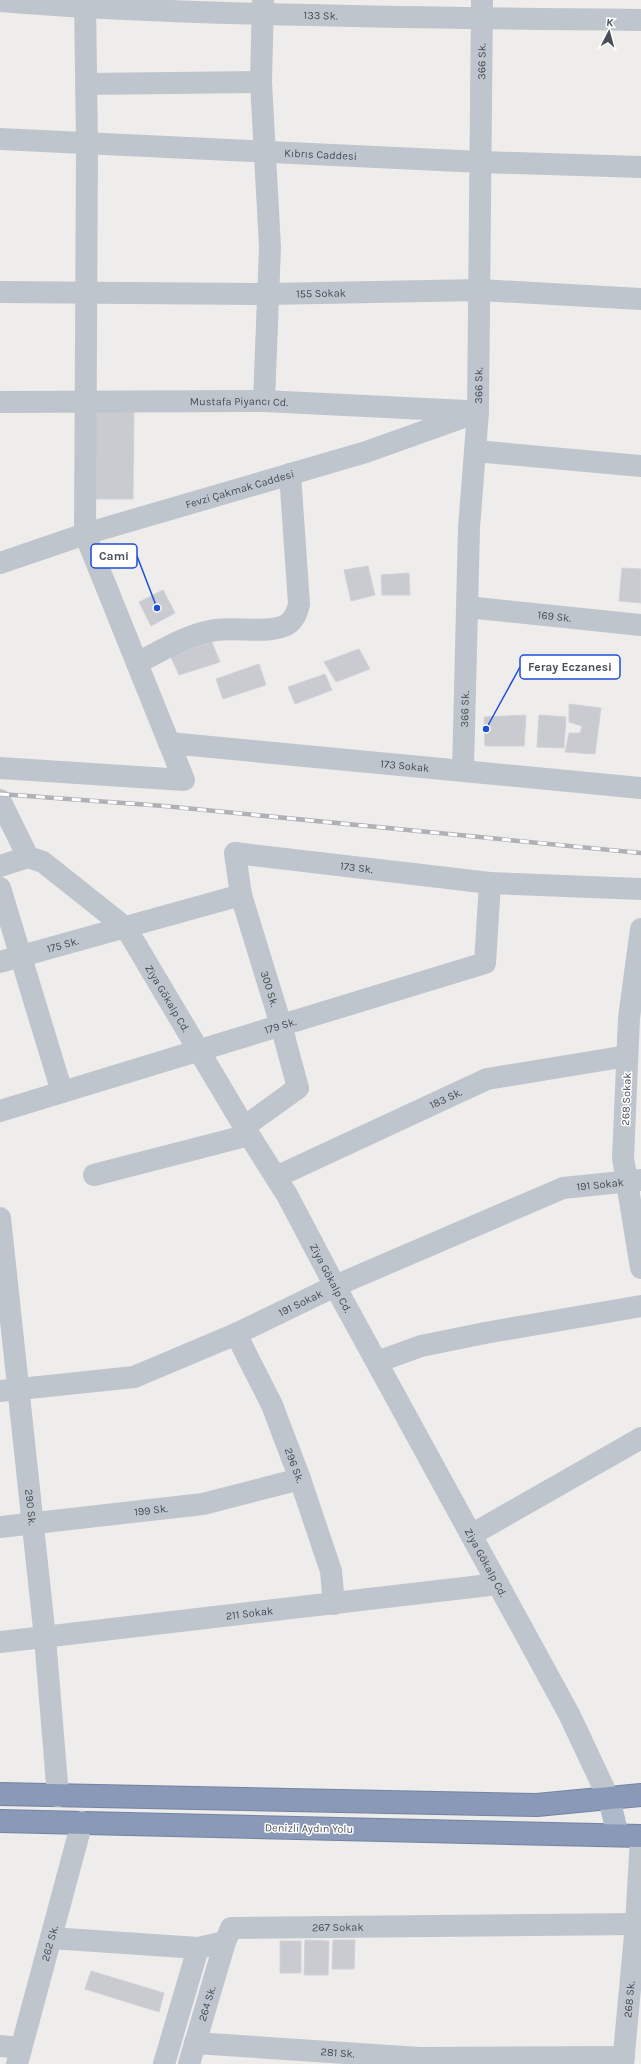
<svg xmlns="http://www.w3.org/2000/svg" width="641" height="2064" font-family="Karla,sans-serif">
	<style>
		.building { fill: #cacbd1; stroke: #d1d2d7 }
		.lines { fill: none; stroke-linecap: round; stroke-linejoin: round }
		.highway-casing { stroke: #7484a2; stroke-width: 24 }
		.minor { stroke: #bfc5cd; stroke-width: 22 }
		.major { stroke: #aeb9c9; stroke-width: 22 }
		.highway { stroke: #8999b7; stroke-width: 22 }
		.rail-casing { stroke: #afb1b6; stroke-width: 4.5 }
		.rail { stroke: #fff; stroke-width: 3; stroke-dasharray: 9; stroke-linecap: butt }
		.labels { text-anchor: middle; stroke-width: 3; stroke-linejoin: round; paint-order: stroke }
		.street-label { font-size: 11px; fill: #474e58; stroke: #fff }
		.leader { fill: none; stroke: #1d4ed8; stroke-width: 1.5 }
		.callout-dot { fill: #1d4ed8; stroke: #fff; stroke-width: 1.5 }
		.callout { fill: #fff; stroke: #1d4ed8; stroke-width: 1.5 }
		.callout-label { font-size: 12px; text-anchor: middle; font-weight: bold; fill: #474e58 }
	</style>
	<rect width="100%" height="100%" fill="#efedec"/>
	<path class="building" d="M 91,407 L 134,408 L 133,499 L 89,499 Z
		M 368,566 L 375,595 L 351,601 L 344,570 Z
		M 622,568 L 641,569 L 641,603 L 619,601 Z
		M 409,573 L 410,595 L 382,595 L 381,575 Z
		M 163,590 L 175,613 L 151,626 L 139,602 Z
		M 212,642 L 220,662 L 179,675 L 170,655 Z
		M 359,649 L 370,669 L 336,682 L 324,662 Z
		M 259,664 L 266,685 L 223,699 L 216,679 Z
		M 325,674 L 332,690 L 295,704 L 288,687 Z
		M 569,704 L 601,708 L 595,754 L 565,752 L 569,733 L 580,733 L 582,726 L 569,722 Z
		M 526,715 L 524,746 L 485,746 L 484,717 Z
		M 539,715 L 566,717 L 564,748 L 537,747 Z
		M 305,1940 L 329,1941 L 328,1975 L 304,1975 Z
		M 333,1940 L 355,1940 L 354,1969 L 332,1969 Z
		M 280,1941 L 301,1941 L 301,1973 L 280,1973 Z
		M 91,1971 L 164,1993 L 159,2012 L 85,1989 Z"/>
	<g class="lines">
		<defs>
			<path id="highway" d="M 0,1794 L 537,1805 L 641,1795
				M 0,1821 L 641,1836"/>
		</defs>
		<use href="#highway" class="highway-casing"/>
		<g class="minor">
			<path d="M 263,0 L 261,82 L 270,247 L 264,401"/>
			<path id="s1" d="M 0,1 C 104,10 208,13 312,15 C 422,18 531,19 641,20"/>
			<path d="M 86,84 L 261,82"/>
			<path id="s2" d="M 0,139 L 481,162 L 641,167"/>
			<path id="s3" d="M 0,292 L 268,294 L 480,290 L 641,299"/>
			<path id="s4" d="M 0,402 L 264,401 L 467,411"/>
			<path d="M 475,451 L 641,466"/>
			<path id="s5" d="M 0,563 L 85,534 L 366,452 L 478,412"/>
			<path id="s6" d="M 467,607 L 641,625"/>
			<path d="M 137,663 C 163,650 188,634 216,630 C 235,627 265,633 281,627 C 292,624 297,614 299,604 L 290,474"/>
			<path id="s7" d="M 169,743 L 641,788"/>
			<path d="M 0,768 L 184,780 L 85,534 L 87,144 L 85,0"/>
			<path id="s8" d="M 463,770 L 469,528 L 478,412 L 482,0"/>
			<path id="s9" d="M 0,800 L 28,857 L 43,862 L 126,928 L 249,1135 L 287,1195 L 335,1286 L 569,1714 L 609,1799"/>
			<path d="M 0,866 L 28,857"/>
			<path d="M 0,888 L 62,1092"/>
			<path id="s10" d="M 241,895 L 281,1025 L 298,1088 L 244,1127"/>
			<path d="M 641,929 L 629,1018 L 623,1158 L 641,1268"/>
			<path id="s11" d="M 0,962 L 241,895 L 235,853 L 490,883 L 641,889"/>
			<path id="s12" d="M 0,1111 L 485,963 L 490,883"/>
			<path d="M 94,1175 L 249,1135"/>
			<path id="s13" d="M 276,1177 L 487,1079 L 627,1056"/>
			<path id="s14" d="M 0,1218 L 45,1638 L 58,1796"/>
			<path id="s15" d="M 236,1334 L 272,1405 L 300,1479 L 331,1571 L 334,1604"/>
			<path d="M 377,1362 L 421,1346 L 485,1333 L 641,1306"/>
			<path id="s16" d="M 0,1391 L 134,1377 L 236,1334 L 335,1286 L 563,1188 L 641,1180"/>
			<path id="s17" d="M 0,1527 L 203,1504 L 300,1479"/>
			<path d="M 471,1535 L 641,1438"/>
			<path id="s18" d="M 0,1642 L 498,1584"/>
			<path id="s19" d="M 51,1938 L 198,1948 L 225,1942 L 231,1928 L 636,1924"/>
			<path id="s20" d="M 195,2043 L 420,2058 L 624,2057"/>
			<path d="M 0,2046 L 21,2048"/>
			<path id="s21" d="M 17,2064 L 82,1822"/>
			<path d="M 164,2064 L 198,1948"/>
			<path id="s22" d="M 189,2064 L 225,1942"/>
			<path id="s23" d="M 623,2064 L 636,1924 L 641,1838"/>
		</g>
		<path class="major" d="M 609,1799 L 618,1835"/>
		<use href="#highway" class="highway"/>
		<defs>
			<path id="rail" d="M 0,794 L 164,806 L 641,853"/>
		</defs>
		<use href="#rail" class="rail-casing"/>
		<use href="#rail" class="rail"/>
	</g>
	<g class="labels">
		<g class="street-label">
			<text dy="4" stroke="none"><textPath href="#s1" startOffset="321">133 Sk.</textPath></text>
			<text dy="4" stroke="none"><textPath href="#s8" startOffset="709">366 Sk.</textPath></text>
			<text dy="4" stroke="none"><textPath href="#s2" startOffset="321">Kıbrıs Caddesi</textPath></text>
			<text dy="4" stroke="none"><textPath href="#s3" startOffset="321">155 Sokak</textPath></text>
			<text dy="4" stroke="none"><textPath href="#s8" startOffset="385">366 Sk.</textPath></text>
			<text dy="4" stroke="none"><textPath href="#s4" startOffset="239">Mustafa Piyancı Cd.</textPath></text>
			<text dy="4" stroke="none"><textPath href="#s5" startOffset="251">Fevzi Çakmak Caddesi</textPath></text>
			<text dy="4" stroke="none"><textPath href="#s6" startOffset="88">169 Sk.</textPath></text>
			<text dy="4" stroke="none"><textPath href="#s8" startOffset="61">366 Sk.</textPath></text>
			<text dy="4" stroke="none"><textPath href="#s7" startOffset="237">173 Sokak</textPath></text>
			<text dy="4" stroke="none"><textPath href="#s11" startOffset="415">173 Sk.</textPath></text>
			<text dy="4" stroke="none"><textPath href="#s11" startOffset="65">175 Sk.</textPath></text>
			<text dy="4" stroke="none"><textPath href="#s10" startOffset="98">300 Sk.</textPath></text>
			<text dy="4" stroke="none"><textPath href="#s9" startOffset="267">Ziya Gökalp Cd.</textPath></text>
			<text dy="4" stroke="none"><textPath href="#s12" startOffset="293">179 Sk.</textPath></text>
			<text dy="4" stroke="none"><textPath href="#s13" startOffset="187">183 Sk.</textPath></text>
			<text transform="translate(626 1099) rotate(-88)" y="4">268 Sokak</text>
			<text dy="4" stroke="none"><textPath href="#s16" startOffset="641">191 Sokak</textPath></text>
			<text dy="4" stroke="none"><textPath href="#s9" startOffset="591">Ziya Gökalp Cd.</textPath></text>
			<text dy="4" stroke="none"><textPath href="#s16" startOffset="317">191 Sokak</textPath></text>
			<text dy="4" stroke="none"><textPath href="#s15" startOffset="144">296 Sk.</textPath></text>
			<text dy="4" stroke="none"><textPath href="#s14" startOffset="291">290 Sk.</textPath></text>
			<text dy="4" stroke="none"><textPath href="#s17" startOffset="152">199 Sk.</textPath></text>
			<text dy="4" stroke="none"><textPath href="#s9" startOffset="915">Ziya Gökalp Cd.</textPath></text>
			<text dy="4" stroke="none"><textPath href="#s18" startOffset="251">211 Sokak</textPath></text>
			<text transform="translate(309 1828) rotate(1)" y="4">Denizli Aydın Yolu</text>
			<text dy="4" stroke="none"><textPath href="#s19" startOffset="297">267 Sokak</textPath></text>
			<text dy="4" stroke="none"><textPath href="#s21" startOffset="125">262 Sk.</textPath></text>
			<text dy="4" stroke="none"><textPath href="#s23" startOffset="65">268 Sk.</textPath></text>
			<text dy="4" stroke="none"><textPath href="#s22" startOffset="63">264 Sk.</textPath></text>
			<text dy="4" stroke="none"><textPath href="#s20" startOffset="143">281 Sk.</textPath></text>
		</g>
	</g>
	<path class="leader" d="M157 608L137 556M486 729L520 667"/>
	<g class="callout-dot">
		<circle cx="157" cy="608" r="4"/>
		<circle cx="486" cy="729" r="4"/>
	</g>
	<g class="callout">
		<rect x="91" y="544" width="46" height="24" rx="4"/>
		<rect x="520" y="655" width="100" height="24" rx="4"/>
	</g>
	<g class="callout-label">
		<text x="114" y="560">Cami</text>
		<text x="570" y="671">Feray Eczanesi</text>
	</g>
	<g transform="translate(609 32) rotate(6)" stroke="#ffffff" stroke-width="3" paint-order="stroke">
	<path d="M0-3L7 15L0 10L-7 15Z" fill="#474e58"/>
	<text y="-6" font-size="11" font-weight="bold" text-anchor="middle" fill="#474e58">K</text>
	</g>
</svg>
